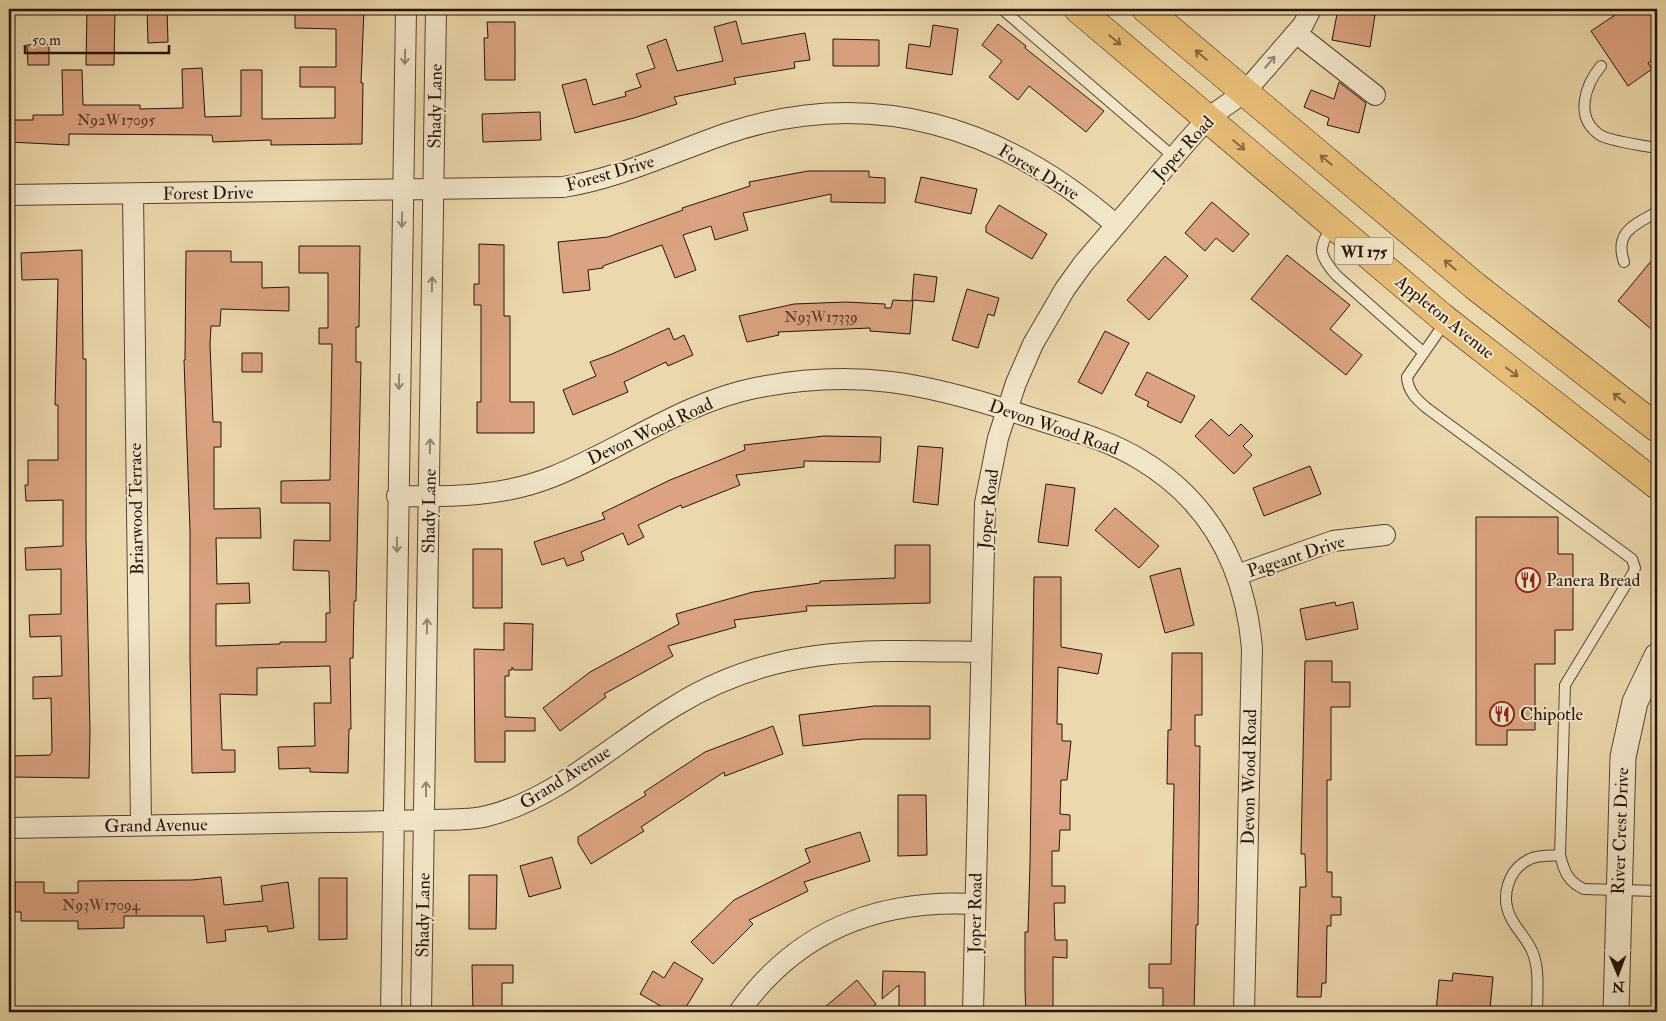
<svg xmlns="http://www.w3.org/2000/svg" width="1666" height="1021" font-family="'IM FELL Double Pica',serif">
	<style>
		.building { fill: #dba381; stroke: #27130a }
		.lines { fill: none; stroke-linecap: round; stroke-linejoin: round }
		.service-casing { stroke: #584432; stroke-width: 12 }
		.minor-casing { stroke: #584432; stroke-width: 22 }
		.tertiary-casing { stroke: #584432; stroke-width: 27 }
		.primary-casing { stroke: #27130a; stroke-width: 29 }
		.service { stroke: #f2e6c9; stroke-width: 10 }
		.minor { stroke: #f2e6c9; stroke-width: 20 }
		.tertiary { stroke: #f2e6c9; stroke-width: 25 }
		.primary { stroke: #e6bc76; stroke-width: 28 }
		.oneway { stroke: #866840 }
		.oneway2 { stroke: #978773 }
		.labels { text-anchor: middle; stroke-width: 4; stroke-linejoin: round; paint-order: stroke }
		.number-label { font-size: 15px; fill: #543728 }
		.shield { fill: #f2e6c9; stroke: #645243; stroke-width: 1 }
		.shield-label { font-size: 16px; font-weight: bold; fill: #27130a }
		.street-label { font-size: 18px; fill: #27130a; stroke: #f2e6c9 }
		.poi-label { font-size: 18px; fill: #27130a; stroke: #f2e6c9; text-anchor: start }
	</style>
	<rect width="100%" height="100%" fill="#ebd8ac"/>
	<filter id="stains"><feTurbulence type="fractalNoise" baseFrequency=".004" numOctaves="4"/><feColorMatrix values="0 0 0 0 .2 0 0 0 0 .09 0 0 0 0 .02 0 0 0 .5 -.17"/></filter>
	<radialGradient id="worn" r=".72"><stop offset=".6" stop-color="#630" stop-opacity="0"/><stop offset="1" stop-color="#630" stop-opacity=".3"/></radialGradient>
	<path class="building" d="M 87,9 L 115,9 L 114,65 L 86,65 Z
		M 147,9 L 167,9 L 168,42 L 148,43 Z
		M 295,9 L 364,9 L 361,83 L 363,83 L 362,144 L 271,145 L 271,140 L 213,142 L 212,135 L 69,134 L 69,145 L 9,142 L 9,120 L 33,120 L 33,115 L 63,115 L 62,70 L 82,70 L 83,105 L 140,105 L 140,109 L 183,108 L 182,69 L 202,68 L 205,117 L 241,116 L 241,70 L 262,70 L 262,119 L 335,118 L 335,87 L 300,87 L 300,67 L 336,67 L 336,29 L 295,28 Z
		M 1338,9 L 1375,15 L 1370,47 L 1332,40 Z
		M 1624,9 L 1657,9 L 1657,57 L 1648,63 L 1652,69 L 1628,86 L 1591,31 Z
		M 736,21 L 742,44 L 805,33 L 810,60 L 794,62 L 795,68 L 734,78 L 736,84 L 674,97 L 677,104 L 634,118 L 575,133 L 562,85 L 586,79 L 593,105 L 626,96 L 625,92 L 641,87 L 636,74 L 655,68 L 647,46 L 666,39 L 677,71 L 723,61 L 714,27 Z
		M 487,22 L 515,22 L 515,80 L 485,80 L 484,38 L 488,38 Z
		M 998,24 L 1026,46 L 1025,48 L 1104,111 L 1086,132 L 1029,86 L 1018,100 L 989,77 L 1002,61 L 982,45 Z
		M 933,25 L 958,29 L 952,75 L 906,68 L 909,44 L 930,47 Z
		M 833,39 L 879,40 L 879,66 L 833,66 Z
		M 49,44 L 49,65 L 28,65 L 27,45 Z
		M 1339,82 L 1366,103 L 1359,133 L 1327,125 L 1329,118 L 1304,107 L 1311,90 L 1334,99 Z
		M 540,112 L 541,140 L 483,142 L 482,114 Z
		M 808,171 L 869,171 L 869,177 L 885,178 L 885,203 L 831,202 L 831,194 L 743,213 L 748,230 L 715,240 L 711,226 L 683,235 L 696,270 L 675,278 L 662,245 L 603,266 L 603,268 L 588,270 L 590,290 L 563,293 L 558,242 L 608,237 L 683,210 L 682,208 L 750,186 L 749,182 Z
		M 921,177 L 977,189 L 971,214 L 915,202 Z
		M 1212,202 L 1249,234 L 1233,252 L 1216,238 L 1205,251 L 1185,233 Z
		M 999,205 L 1047,234 L 1032,259 L 986,232 L 986,226 Z
		M 479,244 L 504,245 L 504,316 L 510,316 L 510,402 L 534,402 L 534,433 L 477,433 L 477,402 L 481,402 L 481,305 L 474,305 L 474,284 L 479,284 Z
		M 299,246 L 360,246 L 359,327 L 356,327 L 356,362 L 361,362 L 356,601 L 354,601 L 353,658 L 350,658 L 351,729 L 349,729 L 348,773 L 310,772 L 310,768 L 279,769 L 278,747 L 315,746 L 314,703 L 331,703 L 330,666 L 257,668 L 257,695 L 220,694 L 222,750 L 235,750 L 235,772 L 192,773 L 190,656 L 190,530 L 184,360 L 185,360 L 186,251 L 231,251 L 231,262 L 262,262 L 262,288 L 289,287 L 289,311 L 221,309 L 220,326 L 211,326 L 210,344 L 213,422 L 221,422 L 221,447 L 214,447 L 214,509 L 260,508 L 261,538 L 216,538 L 217,584 L 249,583 L 250,603 L 216,604 L 216,646 L 280,644 L 280,642 L 326,642 L 326,613 L 330,613 L 329,571 L 293,570 L 294,540 L 330,541 L 330,503 L 281,503 L 281,481 L 330,480 L 332,344 L 319,344 L 319,328 L 328,328 L 328,273 L 299,273 Z
		M 82,250 L 83,359 L 86,359 L 86,538 L 90,731 L 89,778 L 11,777 L 11,756 L 50,755 L 52,752 L 51,698 L 33,699 L 33,677 L 62,676 L 61,636 L 30,637 L 29,615 L 61,614 L 61,569 L 26,570 L 25,548 L 63,546 L 63,500 L 26,501 L 25,485 L 28,485 L 28,460 L 58,460 L 58,405 L 55,405 L 58,279 L 22,280 L 21,253 Z
		M 1657,254 L 1657,334 L 1618,301 Z
		M 1287,255 L 1350,305 L 1330,329 L 1362,355 L 1346,375 L 1251,299 Z
		M 1165,256 L 1188,276 L 1149,320 L 1127,300 Z
		M 914,274 L 937,277 L 934,302 L 912,300 Z
		M 967,289 L 999,298 L 994,316 L 988,314 L 978,348 L 952,340 Z
		M 893,300 L 913,301 L 910,334 L 870,331 L 870,328 L 778,332 L 779,335 L 747,342 L 739,316 L 794,304 L 846,302 L 885,304 L 885,308 L 891,308 Z
		M 669,328 L 674,340 L 684,335 L 693,355 L 668,366 L 666,362 L 624,382 L 628,392 L 573,415 L 563,390 L 596,376 L 590,362 L 612,354 Z
		M 1105,331 L 1129,343 L 1102,394 L 1078,382 Z
		M 242,353 L 262,353 L 262,372 L 242,372 Z
		M 1147,372 L 1195,396 L 1181,423 L 1147,406 L 1149,402 L 1135,395 Z
		M 1211,419 L 1229,436 L 1241,424 L 1253,436 L 1243,446 L 1252,455 L 1234,474 L 1195,436 Z
		M 824,436 L 881,437 L 880,462 L 804,461 L 804,467 L 736,475 L 740,485 L 682,508 L 681,505 L 638,525 L 644,537 L 628,545 L 623,533 L 581,552 L 584,560 L 567,566 L 564,558 L 542,565 L 534,542 L 605,519 L 602,513 L 670,480 L 745,450 L 744,445 Z
		M 918,446 L 943,448 L 938,505 L 913,502 Z
		M 1310,466 L 1321,494 L 1264,516 L 1253,488 Z
		M 1046,484 L 1075,488 L 1068,546 L 1038,542 Z
		M 1115,508 L 1159,546 L 1139,568 L 1095,530 Z
		M 1476,517 L 1558,517 L 1558,554 L 1573,554 L 1573,630 L 1555,630 L 1555,664 L 1535,664 L 1535,730 L 1507,730 L 1507,745 L 1476,745 Z
		M 895,545 L 930,545 L 930,603 L 806,606 L 807,611 L 734,620 L 736,627 L 668,646 L 673,656 L 604,694 L 606,697 L 560,731 L 543,708 L 590,672 L 679,624 L 676,614 L 753,592 L 820,583 L 820,581 L 895,578 Z
		M 473,549 L 502,549 L 502,608 L 473,608 Z
		M 1180,568 L 1194,625 L 1165,633 L 1150,576 Z
		M 1034,577 L 1061,577 L 1061,647 L 1102,654 L 1098,674 L 1058,667 L 1057,724 L 1062,724 L 1062,741 L 1071,741 L 1067,780 L 1061,780 L 1060,814 L 1070,815 L 1070,830 L 1060,830 L 1059,851 L 1052,851 L 1052,886 L 1065,886 L 1065,903 L 1054,903 L 1055,940 L 1067,940 L 1067,958 L 1053,957 L 1053,1012 L 1026,1012 L 1025,990 L 1025,932 L 1028,932 L 1030,864 Z
		M 1335,602 L 1336,606 L 1353,602 L 1358,629 L 1306,640 L 1300,609 Z
		M 504,623 L 533,624 L 532,670 L 514,670 L 512,667 L 512,670 L 509,670 L 509,676 L 505,676 L 505,717 L 535,718 L 535,731 L 505,731 L 505,762 L 475,762 L 474,649 L 504,650 Z
		M 1172,653 L 1202,653 L 1202,715 L 1195,715 L 1195,746 L 1200,746 L 1198,925 L 1196,925 L 1194,1012 L 1163,1012 L 1163,988 L 1149,988 L 1149,964 L 1171,964 L 1174,784 L 1167,784 L 1168,730 L 1171,730 Z
		M 1305,661 L 1332,661 L 1332,682 L 1350,682 L 1350,707 L 1331,707 L 1331,780 L 1327,780 L 1327,872 L 1332,872 L 1332,897 L 1341,897 L 1341,915 L 1331,915 L 1331,926 L 1327,926 L 1326,983 L 1322,983 L 1321,997 L 1297,997 L 1300,887 L 1306,887 L 1305,854 L 1301,854 Z
		M 875,706 L 930,706 L 930,739 L 863,739 L 803,746 L 799,715 Z
		M 773,726 L 783,754 L 725,776 L 724,772 L 641,827 L 644,831 L 591,864 L 578,843 L 578,837 L 646,795 L 644,792 L 705,752 Z
		M 898,795 L 926,795 L 927,855 L 898,856 Z
		M 860,832 L 870,861 L 804,882 L 808,891 L 749,920 L 753,924 L 713,964 L 691,942 L 734,900 L 810,862 L 805,849 Z
		M 552,857 L 561,888 L 529,897 L 520,866 Z
		M 469,875 L 497,875 L 496,929 L 469,929 Z
		M 221,877 L 224,905 L 263,901 L 261,886 L 288,882 L 294,928 L 268,932 L 267,926 L 225,930 L 226,941 L 207,943 L 204,916 L 124,916 L 124,928 L 78,929 L 78,921 L 21,921 L 21,912 L 15,912 L 15,882 L 44,882 L 44,893 L 78,893 L 78,881 L 192,880 Z
		M 319,878 L 347,878 L 347,939 L 319,940 Z
		M 674,962 L 703,979 L 683,1012 L 671,1012 L 640,994 L 653,971 L 664,978 Z
		M 472,965 L 513,965 L 513,983 L 502,983 L 502,1012 L 473,1012 Z
		M 883,971 L 925,972 L 925,1012 L 899,1012 L 899,985 L 882,999 Z
		M 1453,973 L 1493,977 L 1490,1008 L 1481,1007 L 1481,1012 L 1436,1012 L 1439,980 L 1452,981 Z
		M 857,980 L 876,1004 L 866,1012 L 819,1012 Z"/>
	<g class="lines">
		<defs>
			<path id="service" d="M 1002,9 L 1174,157
				M 1601,66 C 1585,85 1574,118 1600,135 C 1609,141 1645,146 1657,148
				M 1332,226 C 1318,249 1318,253 1336,275 L 1424,353
				M 1624,262 C 1614,232 1634,225 1657,212
				M 1446,321 L 1407,377 C 1408,392 1417,400 1428,409 L 1632,559 L 1635,568 L 1633,573 L 1565,685 L 1560,855 C 1564,871 1568,882 1584,889 L 1657,891
				M 1537,1012 C 1537,994 1540,968 1532,951 C 1527,939 1517,930 1511,918 C 1500,897 1508,869 1530,859 C 1538,855 1551,856 1560,855"/>
			<path id="minor" d="M 1296,33 L 1375,95
				M 133,194 L 141,825
				M 9,195 L 563,187 C 620,178 673,152 728,133 C 873,85 1004,127 1116,225
				M 397,496 C 450,497 502,497 552,477 C 620,450 682,403 755,388 C 856,368 927,383 1023,415 C 1062,428 1106,438 1141,460 C 1211,502 1245,569 1252,648 L 1244,1012
				M 1237,575 L 1333,541 L 1385,535
				M 9,828 C 116,825 223,823 330,822 C 362,822 394,821 427,820 C 447,819 468,821 487,816 C 555,800 616,741 675,706 C 775,644 869,650 981,652
				M 391,1012 L 406,9
				M 421,1012 L 436,9
				M 739,1012 C 796,931 878,899 975,904
				M 973,1012 L 985,503 L 998,438 L 1016,383 L 1033,344 L 1065,289 L 1083,264 L 1185,144 L 1208,118 L 1245,92 L 1303,25 L 1311,9"/>
			<path id="tertiary" d="M 1616,1012 L 1623,757 L 1635,702 L 1657,656"/>
			<path id="primary" d="M 1078,9 L 1442,317 L 1657,485
				M 1146,9 L 1475,286 L 1657,428"/>
		</defs>
		<use href="#service" class="service-casing"/>
		<use href="#minor" class="minor-casing"/>
		<use href="#tertiary" class="tertiary-casing"/>
		<use href="#primary" class="primary-casing"/>
		<use href="#service" class="service"/>
		<use href="#minor" class="minor"/>
		<use href="#tertiary" class="tertiary"/>
		<use href="#primary" class="primary"/>
	</g>
	<defs><path id="oneway-shaft" d="M-6 0H5M1.5-3L5.5 0L1.5 3" fill="none" stroke-width="1.6" stroke-linecap="round" stroke-linejoin="round" transform="scale(1.25)"/></defs>
	<g class="oneway">
		<use href="#oneway-shaft" transform="translate(1115 40) rotate(40)"/>
		<use href="#oneway-shaft" transform="translate(1201 55) rotate(-140)"/>
		<use href="#oneway-shaft" transform="translate(1239 145) rotate(40)"/>
		<use href="#oneway-shaft" transform="translate(1326 160) rotate(-140)"/>
		<use href="#oneway-shaft" transform="translate(1450 265) rotate(-140)"/>
		<use href="#oneway-shaft" transform="translate(1512 372) rotate(37)"/>
		<use href="#oneway-shaft" transform="translate(1619 398) rotate(-142)"/>
	</g>
	<g class="oneway2">
		<use href="#oneway-shaft" transform="translate(405 57) rotate(91)"/>
		<use href="#oneway-shaft" transform="translate(1270 62) rotate(-50)"/>
		<use href="#oneway-shaft" transform="translate(402 220) rotate(91)"/>
		<use href="#oneway-shaft" transform="translate(432 284) rotate(-89)"/>
		<use href="#oneway-shaft" transform="translate(399 382) rotate(91)"/>
		<use href="#oneway-shaft" transform="translate(430 446) rotate(-89)"/>
		<use href="#oneway-shaft" transform="translate(397 545) rotate(90)"/>
		<use href="#oneway-shaft" transform="translate(427 626) rotate(-89)"/>
		<use href="#oneway-shaft" transform="translate(426 789) rotate(-90)"/>
	</g>
	<defs>
		<symbol id="restaurant-ring" viewBox="-11 -11 22 22"><circle r="9.5" fill="#f2e6c9" stroke="#8f2418" stroke-width="1.5"/><path d="M-5-6h1v4h1v-4h1v4h1v-4h1v5L-1.5 .5V6h-2V.5L-5-1ZM5-6V6H3V1.5H1.5Q1.5-4 5-6Z" fill="#8f2418"/></symbol>
	</defs>
	<g fill-rule="evenodd">
		<use href="#restaurant-ring" x="1514" y="566" width="28" height="28"/>
		<use href="#restaurant-ring" x="1488" y="700" width="28" height="28"/>
	</g>
	<g class="labels">
		<g class="number-label">
			<text x="116" y="125">N92W17095</text>
			<text x="821" y="322">N93W17339</text>
			<text x="101" y="910">N93W17094</text>
		</g>
		<rect class="shield" x="1335" y="237.5" width="58" height="27" rx="4"/>
		<g class="shield-label">
			<text x="1364" y="257">WI 175</text>
		</g>
		<g class="street-label">
			<text transform="translate(435 106) rotate(-89)" y="6">Shady Lane</text>
			<text transform="translate(1183 148) rotate(-47)" y="6">Joper Road</text>
			<text transform="translate(1039 172) rotate(31)" y="6">Forest Drive</text>
			<text transform="translate(610 173) rotate(-16)" y="6">Forest Drive</text>
			<text transform="translate(208 193) rotate(-1)" y="6">Forest Drive</text>
			<text transform="translate(1445 317) rotate(39)" y="6">Appleton Avenue</text>
			<text transform="translate(1054 427) rotate(19)" y="6">Devon Wood Road</text>
			<text transform="translate(650 431) rotate(-25)" y="6">Devon Wood Road</text>
			<text transform="translate(136 509) rotate(-91)" y="6">Briarwood Terrace</text>
			<text transform="translate(988 509) rotate(-84)" y="6">Joper Road</text>
			<text transform="translate(429 511) rotate(-89)" y="6">Shady Lane</text>
			<text transform="translate(1296 556) rotate(-18)" y="6">Pageant Drive</text>
			<text transform="translate(565 777) rotate(-32)" y="6">Grand Avenue</text>
			<text transform="translate(1249 777) rotate(-89)" y="6">Devon Wood Road</text>
			<text transform="translate(156 825) rotate(-1)" y="6">Grand Avenue</text>
			<text transform="translate(1620 831) rotate(-88)" y="6">River Crest Drive</text>
			<text transform="translate(975 913) rotate(-89)" y="6">Joper Road</text>
			<text transform="translate(423 915) rotate(-89)" y="6">Shady Lane</text>
		</g>
		<g class="poi-label">
			<text x="1546" y="586">Panera Bread</text>
			<text x="1520" y="720">Chipotle</text>
		</g>
	</g>
	<rect width="1666" height="1021" fill="none" stroke="#ebd8ac" stroke-width="30"/>
	<rect x="10" y="10" width="1646" height="1001" fill="none" stroke="#27130a" stroke-width="2.5"/>
	<rect x="15" y="15" width="1636" height="991" fill="none" stroke="#27130a"/>
	<g transform="translate(1618 974) rotate(179)" stroke="#f2e6c9" stroke-width="4" paint-order="stroke">
	<path d="M0-4L9 19L0 12L-9 19Z" fill="#27130a"/>
	<text y="-8" font-size="14" font-weight="bold" text-anchor="middle" fill="#27130a">N</text>
	</g>
	<path d="M25 45v8h144v-8" fill="none" stroke="#27130a" stroke-width="2.5"/>
	<text x="32" y="45" font-size="15" fill="#27130a" stroke="#f2e6c9" stroke-width="4" paint-order="stroke">50 m</text>
	<rect width="100%" height="100%" filter="url(#stains)"/>
	<rect width="100%" height="100%" fill="url(#worn)"/>
</svg>
